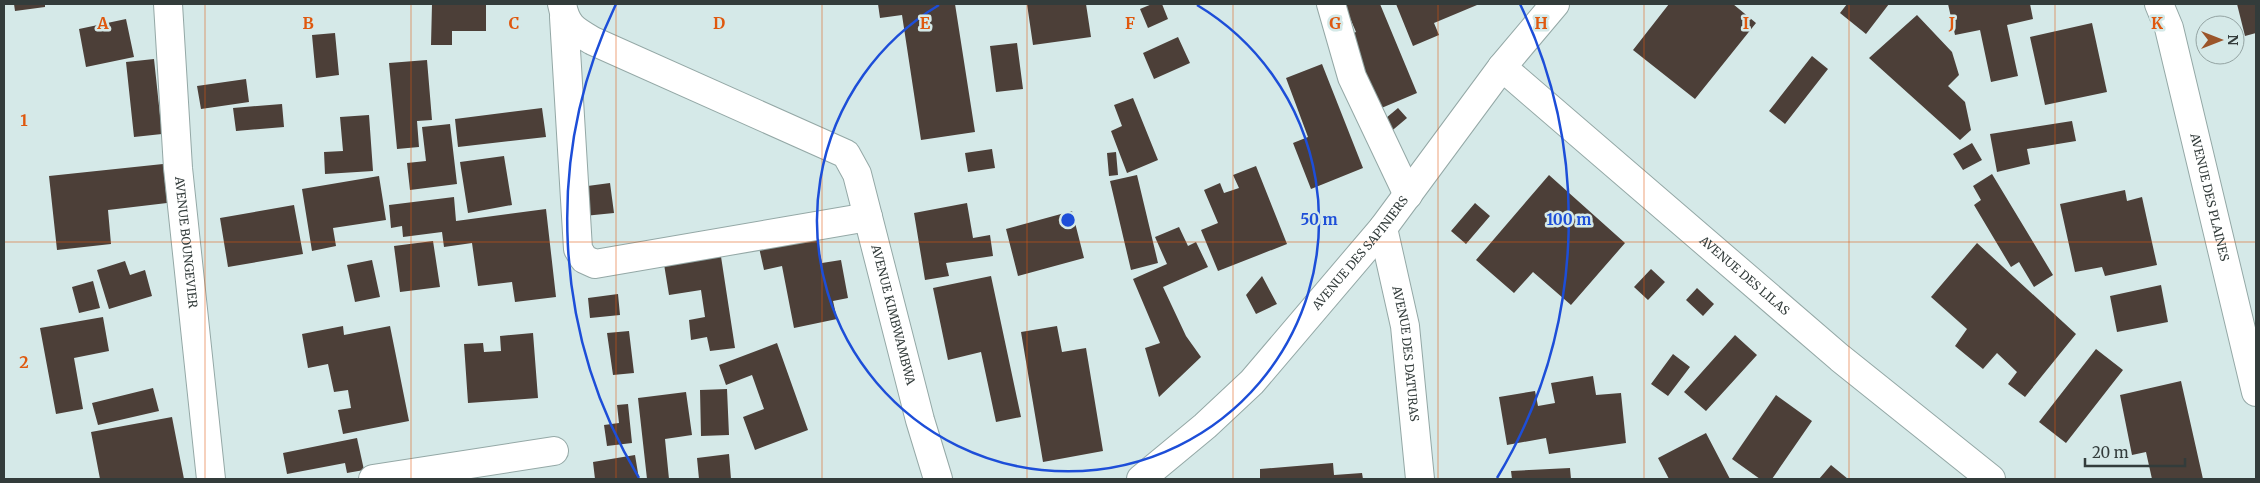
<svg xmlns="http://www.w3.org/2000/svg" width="2260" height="483" font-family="Merriweather,serif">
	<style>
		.building { fill: #4c3f38 }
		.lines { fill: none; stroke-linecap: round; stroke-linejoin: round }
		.minor-casing { stroke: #94a8a6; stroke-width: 30 }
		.minor { stroke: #fff; stroke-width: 28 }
		.grid { fill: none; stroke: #df580e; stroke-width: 1; stroke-opacity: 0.55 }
		.ring { fill: none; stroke: #1d4ed8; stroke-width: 2.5 }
		.labels { text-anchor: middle; stroke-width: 5; stroke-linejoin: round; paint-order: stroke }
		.street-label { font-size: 12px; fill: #333c3b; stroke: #d5e9e8 }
		.grid-label { font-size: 16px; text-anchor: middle; font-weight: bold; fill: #df580e; stroke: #d5e9e8; stroke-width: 5; stroke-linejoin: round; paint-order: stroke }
		.centre { fill: #1d4ed8; stroke: #d5e9e8; stroke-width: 2.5 }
		.ring-label { font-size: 15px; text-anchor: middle; font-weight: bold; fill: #1d4ed8; stroke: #d5e9e8; stroke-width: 5; stroke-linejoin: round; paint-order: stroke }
	</style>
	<rect width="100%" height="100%" fill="#d5e9e8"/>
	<path class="building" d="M 14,4 L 45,4 L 45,7 L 15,11 Z
		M 432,4 L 486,4 L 486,31 L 452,31 L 452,45 L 431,45 Z
		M 878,4 L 955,4 L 975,132 L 921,140 L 902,15 L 880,18 Z
		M 1027,4 L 1086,4 L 1091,37 L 1033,45 Z
		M 1152,4 L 1162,4 L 1168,19 L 1148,28 L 1140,9 Z
		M 1344,4 L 1380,4 L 1417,93 L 1372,112 L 1341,38 L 1356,32 Z
		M 1396,4 L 1476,4 L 1477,5 L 1434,23 L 1439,35 L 1413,46 Z
		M 1669,4 L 1733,4 L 1756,23 L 1695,99 L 1633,50 Z
		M 1847,4 L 1889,4 L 1866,34 L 1840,13 Z
		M 1948,4 L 2030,4 L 2033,19 L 2007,25 L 2018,76 L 1991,82 L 1980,30 L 1955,35 Z
		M 2237,4 L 2256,4 L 2256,33 L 2245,36 Z
		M 1917,15 L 1952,52 L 1959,75 L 1948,86 L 1965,102 L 1971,130 L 1960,140 L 1869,58 Z
		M 126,19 L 134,57 L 86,67 L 79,29 Z
		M 2092,23 L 2107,92 L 2045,105 L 2030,37 Z
		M 335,33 L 339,75 L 316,78 L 312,35 Z
		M 1178,37 L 1190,63 L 1154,79 L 1143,53 Z
		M 1017,43 L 1023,89 L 996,92 L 990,46 Z
		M 1812,56 L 1828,69 L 1785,124 L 1769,111 Z
		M 154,59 L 162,134 L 134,137 L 126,62 Z
		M 427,60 L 432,120 L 417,121 L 419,147 L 397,149 L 389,63 Z
		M 1322,64 L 1363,168 L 1311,189 L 1293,143 L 1308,137 L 1286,78 Z
		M 246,79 L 249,102 L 201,109 L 197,86 Z
		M 1133,98 L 1158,160 L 1127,173 L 1111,131 L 1122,126 L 1114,105 Z
		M 282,104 L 284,127 L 236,131 L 233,108 Z
		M 542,108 L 546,137 L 458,147 L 455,119 Z
		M 1398,108 L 1407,118 L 1388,134 L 1380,123 Z
		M 369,115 L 373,171 L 325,174 L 324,152 L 343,151 L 340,117 Z
		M 2072,121 L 2076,141 L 2027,149 L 2030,164 L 1997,172 L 1990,134 Z
		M 450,124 L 457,184 L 410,190 L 407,163 L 426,161 L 422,127 Z
		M 1972,143 L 1982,160 L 1963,170 L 1953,154 Z
		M 992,149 L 995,168 L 968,172 L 965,153 Z
		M 1116,152 L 1118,175 L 1109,176 L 1107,153 Z
		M 504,156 L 512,205 L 468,213 L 460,162 Z
		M 163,164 L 167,203 L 108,210 L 111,244 L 57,250 L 49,176 Z
		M 1256,166 L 1287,244 L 1218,271 L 1201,230 L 1218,223 L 1204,190 L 1220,183 L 1224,193 L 1239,188 L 1233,175 Z
		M 1992,174 L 2053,275 L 2034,287 L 2019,262 L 2011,267 L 1974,205 L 1981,200 L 1973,186 Z
		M 1137,175 L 1158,263 L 1131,270 L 1110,181 Z
		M 1549,175 L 1625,243 L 1571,305 L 1533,272 L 1514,293 L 1476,260 Z
		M 379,176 L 386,220 L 333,228 L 336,246 L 312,251 L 302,189 Z
		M 610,183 L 614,213 L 584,216 L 580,187 Z
		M 2125,190 L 2127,201 L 2142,197 L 2157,265 L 2105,276 L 2102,267 L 2075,272 L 2060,204 Z
		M 454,197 L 456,221 L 546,209 L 556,297 L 515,302 L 512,282 L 478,286 L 472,243 L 444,247 L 442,232 L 403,237 L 402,226 L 391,228 L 389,205 Z
		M 967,203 L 973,238 L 990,235 L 993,256 L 946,263 L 949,276 L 925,280 L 914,213 Z
		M 1475,203 L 1490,216 L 1466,244 L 1451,231 Z
		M 294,205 L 303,254 L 228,267 L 220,218 Z
		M 1072,211 L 1084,258 L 1018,276 L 1006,229 Z
		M 1179,227 L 1188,246 L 1196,242 L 1208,267 L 1163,287 L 1186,336 L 1201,357 L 1159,397 L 1145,348 L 1160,343 L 1133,279 L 1167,264 L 1155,237 Z
		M 815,231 L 822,263 L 841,260 L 848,298 L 833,301 L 837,319 L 794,328 L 782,266 L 764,270 L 758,243 Z
		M 433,241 L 440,287 L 400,292 L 394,246 Z
		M 1977,243 L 2076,334 L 2025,397 L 2008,384 L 2017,372 L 1997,353 L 1983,369 L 1955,346 L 1967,329 L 1931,297 Z
		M 720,250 L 735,348 L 710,351 L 707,337 L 691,340 L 689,320 L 705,317 L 701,290 L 669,295 L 663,258 Z
		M 372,260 L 380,297 L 355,302 L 347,265 Z
		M 125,261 L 130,275 L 145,270 L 152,296 L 109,309 L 97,270 Z
		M 1651,269 L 1665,282 L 1648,300 L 1634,287 Z
		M 991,276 L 1021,417 L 996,422 L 981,352 L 948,360 L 933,288 Z
		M 1262,276 L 1277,304 L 1256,314 L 1246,295 Z
		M 93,281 L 100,308 L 79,313 L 72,287 Z
		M 2161,285 L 2168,322 L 2117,332 L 2110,296 Z
		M 1697,288 L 1714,304 L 1703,316 L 1686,300 Z
		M 618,294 L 620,315 L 590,318 L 588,298 Z
		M 103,317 L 109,351 L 74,358 L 83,409 L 56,414 L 40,328 Z
		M 343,326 L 344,335 L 390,326 L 409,421 L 343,434 L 338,410 L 351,408 L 348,390 L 334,392 L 328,364 L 308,368 L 302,334 Z
		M 1057,326 L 1062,352 L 1086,348 L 1103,451 L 1043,462 L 1021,332 Z
		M 629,331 L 634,373 L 613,375 L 607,333 Z
		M 533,333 L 538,398 L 468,403 L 464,344 L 483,343 L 484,352 L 501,351 L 500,336 Z
		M 1735,335 L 1757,355 L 1706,411 L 1684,392 Z
		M 777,343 L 808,430 L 755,450 L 743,417 L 764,409 L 752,375 L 726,385 L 719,365 Z
		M 2096,349 L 2123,370 L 2066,443 L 2039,422 Z
		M 1673,354 L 1690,367 L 1668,396 L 1651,384 Z
		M 1593,376 L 1596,395 L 1621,393 L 1626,443 L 1549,454 L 1546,438 L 1507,445 L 1499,397 L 1535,391 L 1538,406 L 1555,403 L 1551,383 Z
		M 2181,381 L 2203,479 L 2152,479 L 2146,452 L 2132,455 L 2120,395 Z
		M 153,388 L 159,411 L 98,425 L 92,403 Z
		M 727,389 L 729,435 L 701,436 L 700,390 Z
		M 686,392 L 692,435 L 665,439 L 669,479 L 647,479 L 638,398 Z
		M 1776,395 L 1812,421 L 1772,479 L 1760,479 L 1732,459 Z
		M 628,404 L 632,443 L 607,446 L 604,425 L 619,423 L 617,405 Z
		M 172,417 L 184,479 L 100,479 L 91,432 Z
		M 1706,433 L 1730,479 L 1669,479 L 1658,458 Z
		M 357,438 L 364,470 L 347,473 L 345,463 L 287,474 L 283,453 Z
		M 729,454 L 731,479 L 699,479 L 697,458 Z
		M 635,455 L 639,479 L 595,479 L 593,462 Z
		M 1333,463 L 1334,475 L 1362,473 L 1363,479 L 1260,479 L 1260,469 Z
		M 1831,465 L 1848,479 L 1819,479 Z
		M 1570,468 L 1571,479 L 1512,479 L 1511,471 Z"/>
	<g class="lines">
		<defs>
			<g id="minor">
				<path id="s1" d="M 168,4 L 178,168 L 211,479"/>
				<path id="s2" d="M 562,4 C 566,26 574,30 593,41 L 846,154 L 857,174 L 920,420 L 938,479"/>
				<path d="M 1331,4 L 1352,77 L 1408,195"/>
				<path id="s3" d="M 2159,4 L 2169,28 L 2256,392"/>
				<path d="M 564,17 L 578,249 L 584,259 L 595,264 L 868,217"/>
				<path id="s4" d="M 1502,67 L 1840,358 L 1991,479"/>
				<path id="s5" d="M 1383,228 L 1405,326 L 1420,479"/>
				<path d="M 373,479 L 554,451"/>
				<path id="s6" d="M 1141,479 L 1205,426 L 1252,382 L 1383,228 L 1502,67 L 1555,4"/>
			</g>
		</defs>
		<use href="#minor" class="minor-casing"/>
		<use href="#minor" class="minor"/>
	</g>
	<path class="grid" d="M 205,4 L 205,479M 411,4 L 411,479M 616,4 L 616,479M 822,4 L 822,479M 1027,4 L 1027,479M 1233,4 L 1233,479M 1438,4 L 1438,479M 1644,4 L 1644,479M 1849,4 L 1849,479M 2055,4 L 2055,479M 4,242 L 2256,242"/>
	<g class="ring">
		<path d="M1197 5A251 251 0 1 1 939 5"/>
		<path d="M639 478A501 501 0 0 1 616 4M1520 4A501 501 0 0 1 1497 478"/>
	</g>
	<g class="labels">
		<g class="street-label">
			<text dy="4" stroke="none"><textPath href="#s3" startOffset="200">AVENUE DES PLAINES</textPath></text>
			<text dy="4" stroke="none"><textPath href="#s1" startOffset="239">AVENUE BOUNGEVIER</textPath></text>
			<text dy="4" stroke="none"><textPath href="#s6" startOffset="316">AVENUE DES SAPINIERS</textPath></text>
			<text dy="4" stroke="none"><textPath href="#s4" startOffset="320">AVENUE DES LILAS</textPath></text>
			<text dy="4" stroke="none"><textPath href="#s2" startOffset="496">AVENUE KIMBWAMBWA</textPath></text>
			<text dy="4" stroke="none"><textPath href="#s5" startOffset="128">AVENUE DES DATURAS</textPath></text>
		</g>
	</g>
	<g class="grid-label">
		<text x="103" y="29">A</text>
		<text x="308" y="29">B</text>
		<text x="514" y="29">C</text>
		<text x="719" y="29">D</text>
		<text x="925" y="29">E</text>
		<text x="1130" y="29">F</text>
		<text x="1335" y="29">G</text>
		<text x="1541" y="29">H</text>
		<text x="1746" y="29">I</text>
		<text x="1952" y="29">J</text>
		<text x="2157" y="29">K</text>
		<text x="24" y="126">1</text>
		<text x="24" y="368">2</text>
	</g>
	<circle cx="1068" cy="220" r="8" class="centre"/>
	<g class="ring-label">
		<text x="1319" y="225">50 m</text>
		<text x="1569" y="225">100 m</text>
	</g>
	<rect width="2260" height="483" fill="none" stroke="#333c3b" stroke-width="10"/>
	<g transform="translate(2220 40) rotate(90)"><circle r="24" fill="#d5e9e8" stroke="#94a4a3"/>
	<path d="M0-4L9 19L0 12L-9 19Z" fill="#9b552a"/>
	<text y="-8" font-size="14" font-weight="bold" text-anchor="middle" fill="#333c3b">N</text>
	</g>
	<path d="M2085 458v8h100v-8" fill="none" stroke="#333c3b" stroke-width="2.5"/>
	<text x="2092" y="458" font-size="15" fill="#333c3b" stroke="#d5e9e8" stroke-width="4" paint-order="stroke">20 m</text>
</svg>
